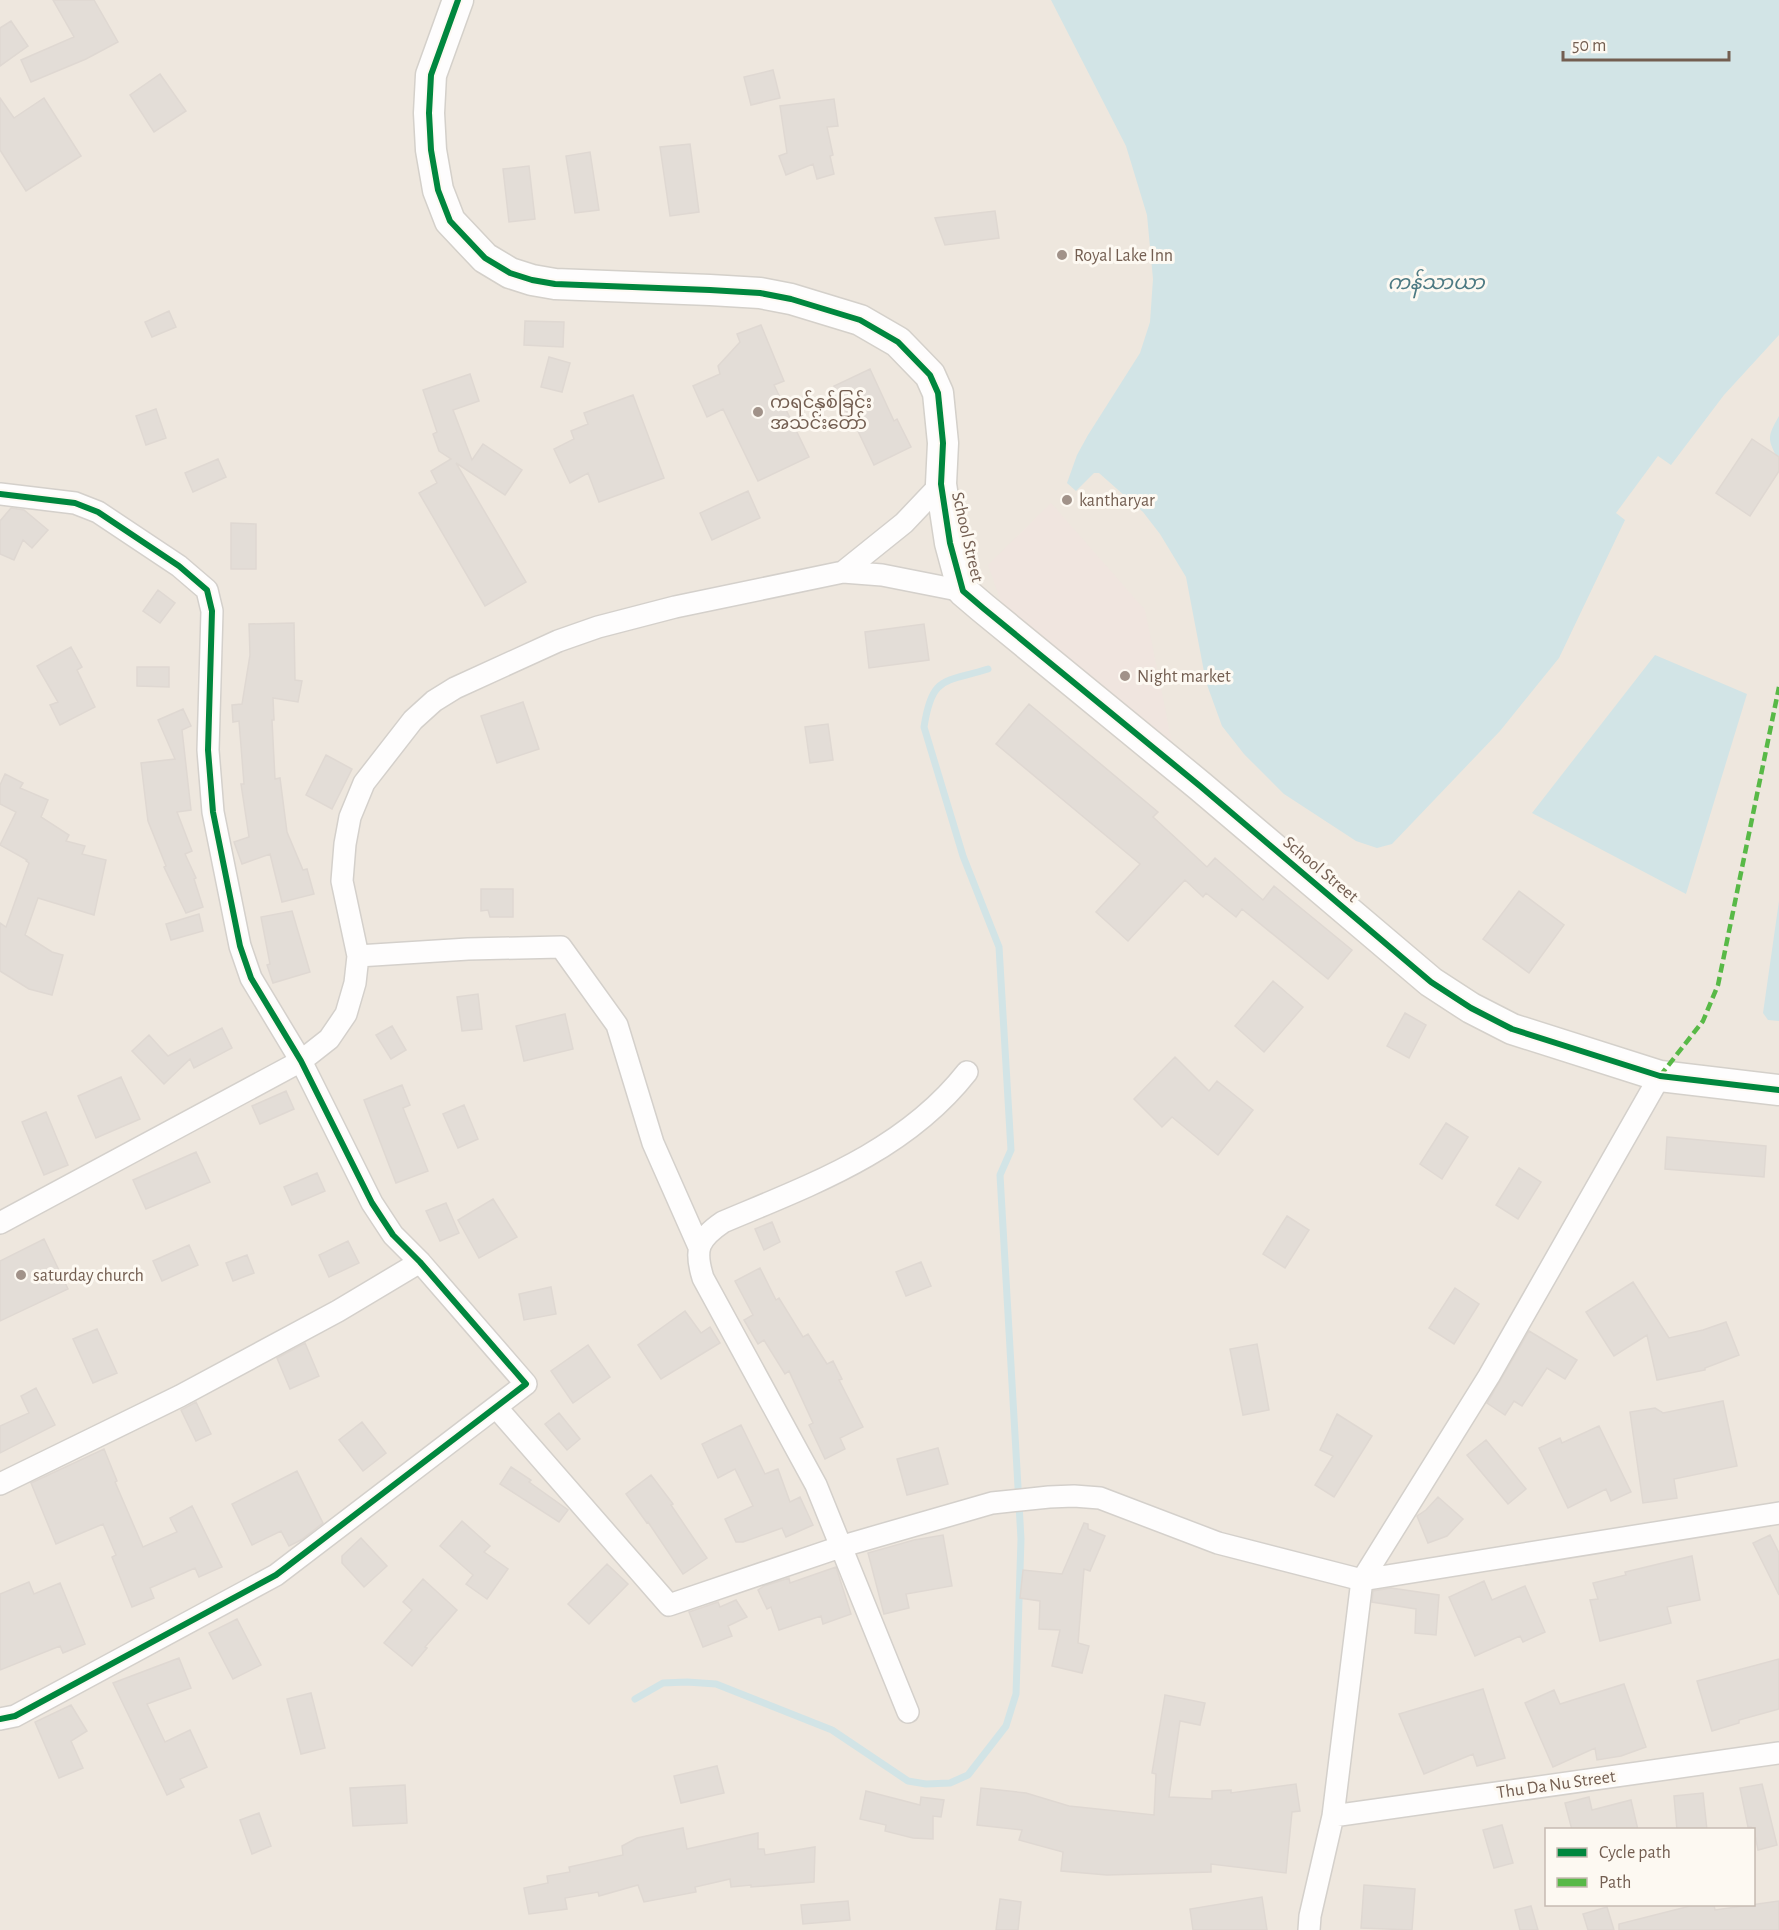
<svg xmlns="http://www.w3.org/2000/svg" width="1779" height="1930" font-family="'Alegreya Sans','Noto Sans Myanmar',sans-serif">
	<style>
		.residential { fill: #eee7de; fill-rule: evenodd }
		.commercial { fill: #f0e5df }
		.water { fill: #d2e4e6 }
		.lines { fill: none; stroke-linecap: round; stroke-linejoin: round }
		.stream { stroke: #d2e4e6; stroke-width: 7 }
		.building { fill: #e3ddd7; stroke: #dfd8d2; stroke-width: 1.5 }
		.street-casing { stroke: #d4d0cb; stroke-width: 24 }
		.secondary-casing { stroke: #d4d0ca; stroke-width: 33 }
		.street { stroke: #fefdfd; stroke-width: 21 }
		.secondary { stroke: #fefdfd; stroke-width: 30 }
		.quiet { stroke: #58b947; stroke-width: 4.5; stroke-dasharray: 9 4.5; stroke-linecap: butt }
		.cycleway-casing { stroke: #fdf9f2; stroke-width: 10 }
		.cycleway { stroke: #00873e; stroke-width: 6 }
		.poi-dot { fill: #a19289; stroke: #fdf9f2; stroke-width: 2 }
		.labels { text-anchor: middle; stroke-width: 6; stroke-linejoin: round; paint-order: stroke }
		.poi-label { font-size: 18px; fill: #735e51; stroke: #fdf9f2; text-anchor: start }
		.street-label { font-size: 18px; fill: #735e51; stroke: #fdf9f2 }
		.water-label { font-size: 20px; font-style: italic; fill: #4d7a83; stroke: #fdf9f2 }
	</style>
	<rect width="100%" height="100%" fill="#f6f4f0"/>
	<path class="residential" d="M 0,0 L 1779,0 L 1779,1930 L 0,1930 ZM 1546,1830 L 1754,1830 L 1754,1904 L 1546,1904 Z"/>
	<path class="commercial" d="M 1051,503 L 1145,610 L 1172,743 L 1001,602 L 988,565 Z"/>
	<path class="water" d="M 1051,0 L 1779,0 L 1779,335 L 1724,395 L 1671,465 L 1658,456 L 1616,513 L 1625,520 L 1559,658 L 1500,731 L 1392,844 L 1377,848 L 1356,841 L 1284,794 L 1244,754 L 1222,726 L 1206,682 L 1186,577 L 1160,534 L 1143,512 L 1099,473 L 1094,473 L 1076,491 L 1067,483 L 1077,455 L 1088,435 L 1140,353 L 1150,322 L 1153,279 L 1147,215 L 1126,146 Z
		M 1779,416 L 1779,462 C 1768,439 1766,439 1779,416 Z
		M 1655,655 L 1747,694 L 1686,894 L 1532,813 Z
		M 1779,901 L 1779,1021 L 1768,1020 L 1763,1013 Z"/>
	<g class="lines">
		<path class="stream" d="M 635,1699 L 663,1683 L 687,1682 L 716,1684 L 832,1730 L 908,1781 L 926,1784 L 950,1783 L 968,1775 L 1006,1726 L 1016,1694 L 1021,1539 L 1000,1175 L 1011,1150 L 999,947 L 963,856 L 924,727 C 932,675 944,683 988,669"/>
	</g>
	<path class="building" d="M 53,0 L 94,0 L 118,42 L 86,59 L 31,82 L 21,60 L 74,37 Z
		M 11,21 L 28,46 L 0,66 L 0,28 Z
		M 773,70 L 780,98 L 751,105 L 744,77 Z
		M 160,74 L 186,111 L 154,132 L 130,95 Z
		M 0,98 L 14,118 L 44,98 L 81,156 L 26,191 L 0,150 Z
		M 834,99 L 838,126 L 827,127 L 833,155 L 830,156 L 834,174 L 817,179 L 813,164 L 786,175 L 779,156 L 787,153 L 780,106 Z
		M 690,144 L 699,212 L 670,216 L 660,147 Z
		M 590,152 L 599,210 L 575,213 L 566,156 Z
		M 529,166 L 535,219 L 509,222 L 503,169 Z
		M 995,211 L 999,238 L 945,245 L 935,218 Z
		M 169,311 L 176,327 L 152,337 L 145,322 Z
		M 525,321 L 564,322 L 563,347 L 524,345 Z
		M 761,325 L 784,381 L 774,385 L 809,457 L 758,481 L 723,409 L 707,417 L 693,386 L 720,374 L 718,366 L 740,342 L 737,334 Z
		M 549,357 L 570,363 L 562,392 L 541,387 Z
		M 870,369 L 894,421 L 897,419 L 911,447 L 874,465 L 857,429 L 855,430 L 834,386 Z
		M 470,374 L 479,401 L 453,410 L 472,460 L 483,444 L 522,470 L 505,495 L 456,463 L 526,582 L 485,606 L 419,493 L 437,483 L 431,471 L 451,459 L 439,451 L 433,434 L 437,432 L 423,390 Z
		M 633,395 L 664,478 L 599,502 L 588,473 L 570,483 L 554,449 L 574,439 L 571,431 L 588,424 L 584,413 Z
		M 156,409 L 166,438 L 146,445 L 136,416 Z
		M 1752,439 L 1779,457 L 1779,471 L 1750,516 L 1716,493 Z
		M 218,459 L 226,477 L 193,492 L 185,473 Z
		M 748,491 L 760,518 L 712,540 L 700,513 Z
		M 11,508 L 24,510 L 48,530 L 32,548 L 23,540 L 14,560 L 0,554 L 0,521 Z
		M 231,523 L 256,524 L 256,569 L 231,569 Z
		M 158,590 L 175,603 L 160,623 L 143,611 Z
		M 294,623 L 295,680 L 302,681 L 298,702 L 273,698 L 274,720 L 272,720 L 275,779 L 280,778 L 287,832 L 303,870 L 307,869 L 314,894 L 282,902 L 270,854 L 242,864 L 234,842 L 249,837 L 241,784 L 244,784 L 239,721 L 233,722 L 232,705 L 242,704 L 250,655 L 249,624 Z
		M 924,624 L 929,660 L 869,668 L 865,632 Z
		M 71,647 L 82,667 L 77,670 L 95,707 L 60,725 L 50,705 L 58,702 L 37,666 Z
		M 137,667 L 169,667 L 169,687 L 137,686 Z
		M 523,702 L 539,749 L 497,763 L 481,716 Z
		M 1029,704 L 1158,812 L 1153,817 L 1207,867 L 1215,858 L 1263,900 L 1274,886 L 1352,950 L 1328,979 L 1242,909 L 1236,917 L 1206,893 L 1203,897 L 1185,880 L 1128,941 L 1096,912 L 1140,864 L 996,744 Z
		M 183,709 L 191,726 L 182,730 L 191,810 L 177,812 L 192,851 L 185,854 L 196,878 L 194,879 L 203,907 L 186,913 L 164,867 L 166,866 L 148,821 L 141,763 L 175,759 L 158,720 Z
		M 828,724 L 833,760 L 810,763 L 805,727 Z
		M 326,755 L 352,769 L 332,809 L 306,795 Z
		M 5,774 L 23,783 L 20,788 L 48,800 L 41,817 L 69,835 L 66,841 L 85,846 L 82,854 L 106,860 L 94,915 L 38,898 L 25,935 L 52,952 L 63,955 L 52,995 L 29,989 L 0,971 L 0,923 L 6,927 L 29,863 L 26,861 L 27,860 L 0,845 L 16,812 L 0,804 L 0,785 Z
		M 481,889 L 513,889 L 513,917 L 490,917 L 488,910 L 481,911 Z
		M 1519,891 L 1564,925 L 1529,973 L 1483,939 Z
		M 292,911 L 310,972 L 273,983 L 267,965 L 270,964 L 261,917 Z
		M 199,914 L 203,931 L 171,940 L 166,924 Z
		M 1273,981 L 1303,1007 L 1264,1052 L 1235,1026 Z
		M 478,994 L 482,1029 L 462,1031 L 457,997 Z
		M 1405,1013 L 1426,1025 L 1409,1058 L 1387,1046 Z
		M 565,1014 L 573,1049 L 524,1061 L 516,1026 Z
		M 392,1026 L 406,1050 L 391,1059 L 376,1035 Z
		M 222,1028 L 232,1048 L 194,1068 L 190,1059 L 164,1084 L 132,1051 L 149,1035 L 168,1056 Z
		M 1175,1057 L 1209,1091 L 1217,1081 L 1253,1110 L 1218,1155 L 1172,1117 L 1162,1127 L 1134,1099 Z
		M 121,1077 L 140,1119 L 96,1138 L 78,1096 Z
		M 402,1085 L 410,1105 L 403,1108 L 428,1171 L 396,1183 L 364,1100 Z
		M 286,1091 L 294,1109 L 260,1124 L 252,1106 Z
		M 464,1105 L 478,1139 L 458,1148 L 443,1114 Z
		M 46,1112 L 68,1165 L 44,1175 L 22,1122 Z
		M 1446,1123 L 1468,1137 L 1442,1179 L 1420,1164 Z
		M 1667,1137 L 1766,1146 L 1764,1177 L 1665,1169 Z
		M 196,1152 L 210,1182 L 146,1209 L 133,1180 Z
		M 1519,1168 L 1541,1182 L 1518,1219 L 1496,1205 Z
		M 317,1173 L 325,1191 L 292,1205 L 284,1187 Z
		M 493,1199 L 517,1237 L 479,1258 L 458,1220 Z
		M 446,1203 L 459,1233 L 440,1241 L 426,1211 Z
		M 1287,1216 L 1309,1230 L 1285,1268 L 1263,1254 Z
		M 772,1222 L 780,1242 L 764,1250 L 755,1229 Z
		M 44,1239 L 68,1289 L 0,1321 L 0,1261 Z
		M 348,1241 L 359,1263 L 329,1277 L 319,1255 Z
		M 189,1245 L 198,1265 L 162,1281 L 153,1261 Z
		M 247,1255 L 254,1273 L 233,1281 L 226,1263 Z
		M 921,1262 L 931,1286 L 906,1296 L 896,1272 Z
		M 760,1268 L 776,1300 L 779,1298 L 803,1337 L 808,1334 L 827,1364 L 833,1361 L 842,1379 L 839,1380 L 863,1427 L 840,1438 L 845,1449 L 825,1459 L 809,1425 L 813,1423 L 789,1371 L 785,1374 L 764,1340 L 758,1344 L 744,1320 L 753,1315 L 735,1281 Z
		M 1633,1282 L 1669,1338 L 1703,1330 L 1726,1322 L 1739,1355 L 1705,1368 L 1705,1370 L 1657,1380 L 1647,1335 L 1614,1356 L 1586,1312 Z
		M 551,1287 L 556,1314 L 524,1320 L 519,1294 Z
		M 1455,1288 L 1479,1304 L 1454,1344 L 1429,1328 Z
		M 685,1311 L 701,1333 L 710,1327 L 720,1343 L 661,1379 L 638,1345 Z
		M 97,1329 L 117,1373 L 93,1383 L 73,1339 Z
		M 1529,1331 L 1577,1360 L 1565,1379 L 1547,1368 L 1522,1406 L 1514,1401 L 1505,1415 L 1487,1403 Z
		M 305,1343 L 319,1376 L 290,1389 L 277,1358 Z
		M 1257,1344 L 1269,1410 L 1243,1415 L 1230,1349 Z
		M 588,1345 L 610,1377 L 573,1403 L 551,1371 Z
		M 36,1388 L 55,1425 L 0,1453 L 0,1426 L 29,1413 L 21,1396 Z
		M 1723,1401 L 1737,1466 L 1674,1479 L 1677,1498 L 1643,1503 L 1630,1412 L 1655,1408 L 1663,1413 Z
		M 196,1402 L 211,1434 L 196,1441 L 181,1410 Z
		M 559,1413 L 580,1439 L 567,1450 L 545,1424 Z
		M 1337,1414 L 1372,1436 L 1334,1497 L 1315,1485 L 1333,1456 L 1320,1450 Z
		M 362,1422 L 386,1453 L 363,1471 L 339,1440 Z
		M 741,1425 L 765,1474 L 778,1469 L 790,1502 L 800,1497 L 813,1525 L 786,1537 L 782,1528 L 743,1542 L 736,1542 L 725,1519 L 753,1506 L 735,1469 L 718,1478 L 702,1444 Z
		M 1599,1426 L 1631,1492 L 1611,1501 L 1606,1489 L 1568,1508 L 1539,1448 L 1560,1438 L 1562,1443 Z
		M 1486,1440 L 1526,1489 L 1508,1504 L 1467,1455 Z
		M 938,1448 L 948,1484 L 907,1495 L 897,1459 Z
		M 104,1449 L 117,1481 L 115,1482 L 143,1547 L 177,1532 L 170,1518 L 192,1506 L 222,1567 L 199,1577 L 195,1568 L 150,1588 L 154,1598 L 132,1607 L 112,1557 L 116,1555 L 103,1524 L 56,1544 L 31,1483 Z
		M 511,1467 L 531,1480 L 529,1482 L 568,1510 L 559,1522 L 500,1484 Z
		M 297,1471 L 323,1523 L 301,1540 L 289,1546 L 281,1531 L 252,1545 L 232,1504 Z
		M 651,1475 L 673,1504 L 671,1505 L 707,1558 L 683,1574 L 648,1522 L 647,1523 L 626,1494 Z
		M 1438,1497 L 1463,1519 L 1447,1536 L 1428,1543 L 1417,1516 L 1426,1510 Z
		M 462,1521 L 490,1546 L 484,1552 L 508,1569 L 487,1599 L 466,1584 L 473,1575 L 440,1546 Z
		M 1084,1523 L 1088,1524 L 1088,1529 L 1105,1536 L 1090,1571 L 1084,1569 L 1078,1643 L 1089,1646 L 1082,1673 L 1052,1666 L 1060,1630 L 1039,1629 L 1040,1601 L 1020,1598 L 1023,1570 L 1062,1574 Z
		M 943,1535 L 952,1586 L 906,1594 L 909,1608 L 884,1614 L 868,1553 L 914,1540 Z
		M 1770,1535 L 1779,1553 L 1779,1595 L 1753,1543 Z
		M 361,1538 L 387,1566 L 364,1587 L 342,1563 L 342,1556 Z
		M 1692,1556 L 1700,1600 L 1667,1607 L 1671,1623 L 1600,1641 L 1590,1600 L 1598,1599 L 1593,1583 L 1626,1575 L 1625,1572 Z
		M 607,1564 L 628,1584 L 589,1624 L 568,1604 Z
		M 836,1567 L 851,1614 L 823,1624 L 821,1616 L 779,1630 L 771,1607 L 767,1609 L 758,1590 L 764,1586 L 789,1578 L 790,1583 Z
		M 423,1579 L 457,1610 L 425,1647 L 427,1648 L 412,1666 L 384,1643 L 412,1610 L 403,1602 Z
		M 1484,1581 L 1492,1600 L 1525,1586 L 1545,1632 L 1523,1642 L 1520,1636 L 1475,1656 L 1449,1597 Z
		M 29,1582 L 34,1594 L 60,1583 L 85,1644 L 63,1653 L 60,1646 L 0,1670 L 0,1594 Z
		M 1391,1588 L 1439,1595 L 1436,1635 L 1415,1633 L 1416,1609 L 1372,1602 L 1373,1591 Z
		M 736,1600 L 747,1617 L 728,1626 L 732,1636 L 703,1647 L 689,1612 L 718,1602 L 720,1607 Z
		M 237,1619 L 261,1665 L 233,1679 L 209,1633 Z
		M 179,1658 L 191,1688 L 147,1704 L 165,1742 L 190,1730 L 207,1767 L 180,1779 L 184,1787 L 167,1795 L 113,1683 Z
		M 1779,1659 L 1779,1709 L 1739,1720 L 1739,1723 L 1712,1731 L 1697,1681 Z
		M 1624,1684 L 1646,1747 L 1621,1756 L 1597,1760 L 1595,1748 L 1553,1767 L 1525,1703 L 1554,1690 L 1560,1704 Z
		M 1483,1689 L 1505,1758 L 1477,1766 L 1473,1754 L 1424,1774 L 1399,1714 Z
		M 311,1693 L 325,1748 L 301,1754 L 287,1699 Z
		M 1165,1695 L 1205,1703 L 1200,1725 L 1180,1721 L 1169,1797 L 1212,1799 L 1212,1791 L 1231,1790 L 1231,1793 L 1296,1784 L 1300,1811 L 1292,1812 L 1286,1873 L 1211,1864 L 1211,1872 L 1107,1875 L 1061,1871 L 1063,1852 L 1019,1840 L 1022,1830 L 977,1825 L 981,1788 L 1026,1793 L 1069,1806 L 1154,1815 L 1156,1774 L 1152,1773 Z
		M 71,1705 L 87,1731 L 71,1741 L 83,1768 L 59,1778 L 35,1722 Z
		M 717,1766 L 724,1793 L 681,1803 L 674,1776 Z
		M 1762,1784 L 1777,1845 L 1758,1850 L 1754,1830 L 1751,1827 L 1748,1827 L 1740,1788 Z
		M 405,1785 L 407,1823 L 353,1826 L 350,1788 Z
		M 866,1791 L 920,1805 L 921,1797 L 944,1800 L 941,1817 L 933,1816 L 933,1839 L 913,1838 L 885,1831 L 886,1825 L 860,1819 Z
		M 1703,1793 L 1707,1830 L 1677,1830 L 1674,1796 Z
		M 1589,1797 L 1592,1810 L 1631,1800 L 1638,1830 L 1572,1830 L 1565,1803 Z
		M 259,1813 L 271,1846 L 252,1854 L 240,1820 Z
		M 1502,1825 L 1513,1863 L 1494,1868 L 1483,1830 Z
		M 683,1828 L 687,1849 L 758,1833 L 758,1849 L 764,1849 L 765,1855 L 815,1847 L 814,1882 L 751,1887 L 751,1885 L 731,1887 L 730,1879 L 695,1887 L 696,1892 L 644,1902 L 638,1885 L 599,1896 L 598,1892 L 565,1898 L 567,1909 L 529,1914 L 524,1888 L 548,1883 L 547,1876 L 570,1872 L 569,1867 L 623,1855 L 622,1846 L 637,1838 Z
		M 1364,1885 L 1415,1889 L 1412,1930 L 1361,1928 Z
		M 1262,1897 L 1267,1930 L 1193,1930 L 1190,1909 Z
		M 1000,1899 L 1021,1902 L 1018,1930 L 996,1930 Z
		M 848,1901 L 850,1920 L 803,1924 L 801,1905 Z
		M 1779,1901 L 1779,1930 L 1619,1930 L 1619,1924 L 1694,1905 L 1714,1905 L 1715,1910 Z
		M 1531,1906 L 1538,1930 L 1520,1930 L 1515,1910 Z
		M 1607,1907 L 1614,1930 L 1588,1930 L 1583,1914 Z"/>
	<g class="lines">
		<defs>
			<path id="street" d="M 0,494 L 75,503 L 98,512 L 179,566 L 207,590 L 212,611 L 208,750 L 213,812 L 240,946 L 251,978 L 301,1061 L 372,1203 L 393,1235 L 420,1262 L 526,1384 L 276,1575 L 15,1716 L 0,1719
				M 843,572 L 904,523 L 941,484
				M 358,956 L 468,949 L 561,947 L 617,1025 L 653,1143 L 699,1247
				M 0,1223 L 301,1061 L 329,1039 L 346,1014 L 355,983 L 358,956 L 342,881 L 345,844 L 350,817 L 364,783 L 413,720 L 434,701 L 455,688 L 558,641 L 598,627 L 675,607 L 843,572 L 882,575 L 963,591
				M 496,1407 L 669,1605 L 843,1546 L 992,1503 L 1049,1497 L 1074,1496 L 1100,1498 L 1218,1543 L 1362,1580 L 1779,1513
				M 0,1484 L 180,1396 L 338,1311 L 420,1262
				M 908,1712 L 816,1485 L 703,1278 C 694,1249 698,1239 723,1222 C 813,1184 905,1151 967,1072
				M 1333,1816 L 1779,1753
				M 1309,1930 L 1310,1916 L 1333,1816 L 1362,1580 L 1489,1376 L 1660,1076"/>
			<path id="secondary" d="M 458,0 L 431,75 L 429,113 L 431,150 L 438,190 L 450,221 L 485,258 L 510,273 L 532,280 L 555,284 L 710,290 L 760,293 L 791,299 L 860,320 L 898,342 L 930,375 L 938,393 L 943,443 L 941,484 L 950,543 L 963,591 L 983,608 L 1200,786 L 1431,982 L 1471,1008 L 1512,1029 L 1660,1076 L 1779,1090"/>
		</defs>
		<use href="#street" class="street-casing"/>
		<use href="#secondary" class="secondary-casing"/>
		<use href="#street" class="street"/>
		<use href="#secondary" class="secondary"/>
		<path class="quiet" d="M 1660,1076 L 1703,1021 L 1718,985 L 1779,687"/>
		<defs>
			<path id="cycleway" d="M 458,0 L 431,75 L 429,113 L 431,150 L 438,190 L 450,221 L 485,258 L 510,273 L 532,280 L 555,284 L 710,290 L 760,293 L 791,299 L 860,320 L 898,342 L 930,375 L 938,393 L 943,443 L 941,484 L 950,543 L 963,591 L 983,608 L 1200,786 L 1431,982 L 1471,1008 L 1512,1029 L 1660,1076 L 1779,1090
				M 0,494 L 75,503 L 98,512 L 179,566 L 207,590 L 212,611 L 208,750 L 213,812 L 240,946 L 251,978 L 301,1061 L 372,1203 L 393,1235 L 420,1262 L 526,1384 L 276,1575 L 15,1716 L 0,1719"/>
		</defs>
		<use href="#cycleway" class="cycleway-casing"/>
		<use href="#cycleway" class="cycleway"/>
	</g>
	<g class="poi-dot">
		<circle cx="1062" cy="255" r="6"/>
		<circle cx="758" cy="412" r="6"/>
		<circle cx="1067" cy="500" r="6"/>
		<circle cx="1125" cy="676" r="6"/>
		<circle cx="21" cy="1275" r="6"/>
	</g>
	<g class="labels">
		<g class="poi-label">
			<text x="1074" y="261">Royal Lake Inn</text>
			<text x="770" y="408">ကရင်နှစ်ခြင်း<tspan x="770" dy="21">အသင်းတော်</tspan></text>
			<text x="1079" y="506">kantharyar</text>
			<text x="1137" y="682">Night market</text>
			<text x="33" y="1281">saturday church</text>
		</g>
		<g class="street-label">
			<text transform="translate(968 537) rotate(77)" y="6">School Street</text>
			<text transform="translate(1321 869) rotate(40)" y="6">School Street</text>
			<text transform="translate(1556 1784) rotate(-8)" y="6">Thu Da Nu Street</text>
		</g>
		<g class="water-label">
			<text x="1436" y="289">ကန်သာယာ</text>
		</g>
	</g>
	<rect x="1545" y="1828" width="210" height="78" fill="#fdf9f2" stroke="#c6bbb2" stroke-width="1.5"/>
	<rect x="1557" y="1848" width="30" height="9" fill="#00873e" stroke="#c6bbb2" stroke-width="1.5"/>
	<text x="1599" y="1858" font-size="18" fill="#735e51">Cycle path</text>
	<rect x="1557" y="1878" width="30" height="9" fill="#58b947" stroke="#c6bbb2" stroke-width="1.5"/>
	<text x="1599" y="1888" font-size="18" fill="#735e51">Path</text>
	<path d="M1563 51v9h166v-9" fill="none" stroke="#735e51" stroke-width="3"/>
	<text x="1572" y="51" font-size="18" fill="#735e51" stroke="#fdf9f2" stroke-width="4.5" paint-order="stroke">50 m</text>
</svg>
